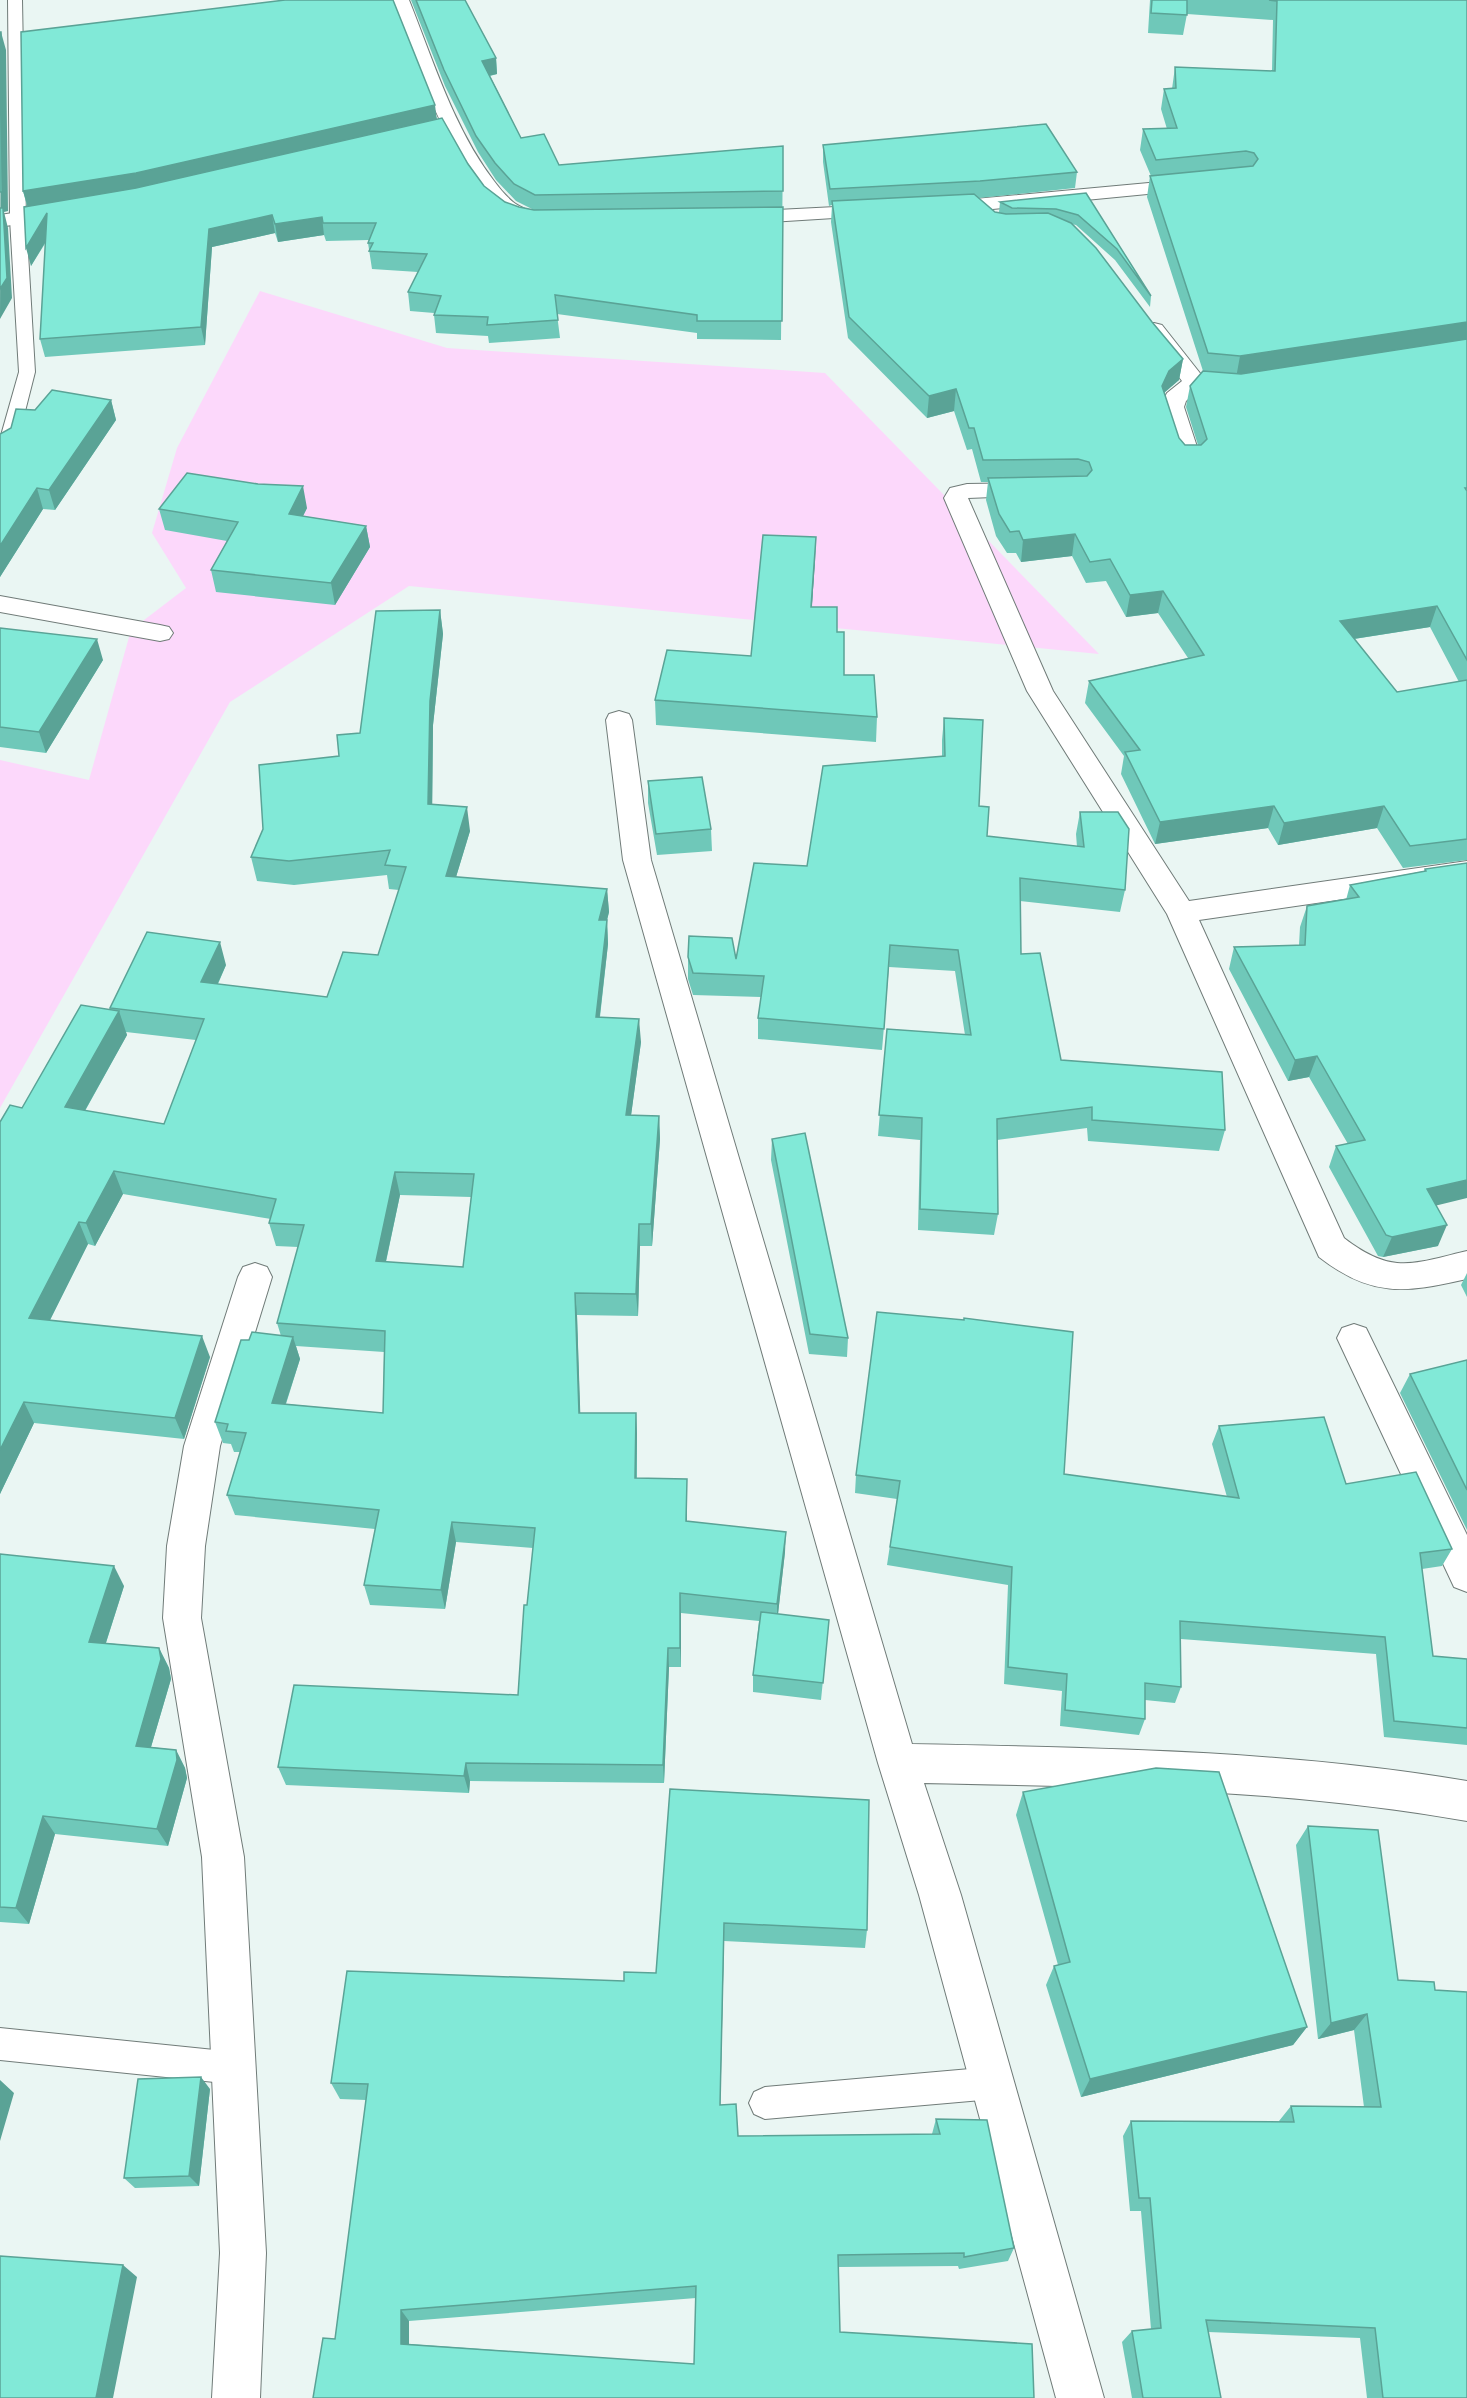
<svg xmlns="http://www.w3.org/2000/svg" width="1467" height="2398" font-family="'Varela Round',sans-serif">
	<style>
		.green { fill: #fcd8fb }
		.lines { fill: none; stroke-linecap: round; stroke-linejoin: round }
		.lane-casing { stroke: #707b78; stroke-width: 2 }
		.street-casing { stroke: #707b78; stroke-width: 2 }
		.lane { fill: #fff; fill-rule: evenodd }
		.street { fill: #fff; fill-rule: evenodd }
		.wall { fill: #6fc8b9; fill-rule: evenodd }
		.shaded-wall { fill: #5aa396 }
		.building { fill: #81e9d7; stroke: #5aa396; stroke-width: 1.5; fill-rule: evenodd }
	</style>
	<rect width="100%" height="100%" fill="#eaf6f3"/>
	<path class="green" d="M 260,291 L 447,348 L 825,373 L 1099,654 L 409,586 L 230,702 L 0,1108 L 0,760 L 89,780 L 131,630 L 186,588 L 152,533 L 177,448 Z"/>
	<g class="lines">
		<defs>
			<path id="lane" d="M 8,0 L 22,0 L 26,219 L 35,372 L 18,439 L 9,444 L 0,439 L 19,372 L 10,219 Z
				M 0,2028 L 234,2052 L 245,2057 L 250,2068 L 245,2079 L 234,2084 L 0,2060 Z
				M 993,2067 L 1004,2072 L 1009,2083 L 1004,2094 L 993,2099 L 765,2119 L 754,2114 L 749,2103 L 754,2092 L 765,2087 Z"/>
			<path id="street" d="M 391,0 L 409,0 C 433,60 454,129 494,181 C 499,188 506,196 513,202 C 520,208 530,209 535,217 L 532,221 C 473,236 408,43 391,0 Z
				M 1192,179 L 1199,181 L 1202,185 L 1199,189 L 942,214 L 935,212 L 932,208 L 935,204 L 942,202 Z
				M 69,204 L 76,206 L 79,210 L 76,214 L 0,227 L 0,215 Z
				M 875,205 L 882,207 L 885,211 L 882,215 L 738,224 L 731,222 L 728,218 L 731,214 L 738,212 Z
				M 1154,323 L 1162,325 L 1203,377 L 1217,382 L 1245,383 L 1248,388 L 1245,393 C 1228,397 1214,396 1197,391 L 1186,401 L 1184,407 L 1201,459 L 1197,464 L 1181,464 L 1177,459 L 1160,407 L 1167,393 L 1182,381 L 1143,330 L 1146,325 Z
				M 1033,483 L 1042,485 L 1045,490 L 1042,495 L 968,498 L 1053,691 L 1189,901 L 1467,861 L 1467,881 L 1199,920 L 1344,1238 C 1392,1275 1412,1264 1467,1251 L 1467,1279 C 1405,1293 1372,1298 1319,1257 L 1167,914 L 1027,691 L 944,498 L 950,488 L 967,484 Z
				M 0,596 L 160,625 L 169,627 L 173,633 L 169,639 L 160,641 L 0,612 Z
				M 619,711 L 629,714 L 632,720 L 651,860 L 912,1744 C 1099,1748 1283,1750 1467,1781 L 1467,1821 C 1287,1789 1107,1787 924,1783 L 961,1895 L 1104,2398 L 1056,2398 L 919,1895 L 878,1763 L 623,860 L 606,720 L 609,714 Z
				M 255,1263 L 267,1267 L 272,1277 L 220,1446 L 205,1546 L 201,1618 L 244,1857 L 266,2253 L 260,2398 L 212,2398 L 220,2253 L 202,1857 L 163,1618 L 167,1546 L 184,1446 L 238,1277 L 243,1267 Z
				M 1354,1324 L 1366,1328 L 1467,1535 L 1467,1592 L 1454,1587 L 1337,1338 L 1342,1328 Z"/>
		</defs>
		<use href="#lane" class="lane-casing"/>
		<use href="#street" class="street-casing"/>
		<use href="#lane" class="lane"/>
		<use href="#street" class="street"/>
	</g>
	<path class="wall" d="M 281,0 L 393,0 L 437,119 L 484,186 L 505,202 L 519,207 L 534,210 L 516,201 L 496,180 L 478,152 L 445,86 L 411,0 L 465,0 L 496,58 L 497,74 L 490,76 L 521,138 L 559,165 L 783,146 L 781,340 L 697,339 L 697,333 L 557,314 L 560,338 L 489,343 L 488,336 L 436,333 L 434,315 L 434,313 L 410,311 L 408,292 L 418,272 L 372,269 L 368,243 L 369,240 L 326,241 L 324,235 L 278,242 L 275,233 L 212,247 L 205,345 L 45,357 L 40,339 L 46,242 L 31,266 L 27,206 L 23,191 Z
		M 1150,0 L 1467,0 L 1467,860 L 1403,868 L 1377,828 L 1278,845 L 1268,828 L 1155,844 L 1121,774 L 1124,756 L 1085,703 L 1089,681 L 1188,658 L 1158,613 L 1126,617 L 1106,581 L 1086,583 L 1072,556 L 1021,562 L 1016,553 L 1007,553 L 996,536 L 986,500 L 988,482 L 981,482 L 972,449 L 967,450 L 954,411 L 927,418 L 848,338 L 831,222 L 832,205 L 829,206 L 823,162 L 823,145 L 1077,172 L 1075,188 L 979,198 L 995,212 L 999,212 L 1000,202 L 1086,193 L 1151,296 L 1150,307 L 1115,260 L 1076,225 L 1071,224 L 1183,359 L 1179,380 L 1165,392 L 1164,394 L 1179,438 L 1185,445 L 1198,445 L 1186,407 L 1190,386 L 1203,371 L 1147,197 L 1150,176 L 1151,176 L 1140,150 L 1143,129 L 1167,129 L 1161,109 L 1164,89 L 1172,89 L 1175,67 L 1272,71 L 1273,20 L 1187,14 L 1183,35 L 1148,33 ZM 1430,627 L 1459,682 L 1397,692 L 1354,639 Z
		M 111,400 L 116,420 L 55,510 L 43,509 L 0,577 L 0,434 L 11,428 L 35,410 Z
		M 307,508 L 303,516 L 366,526 L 370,547 L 335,605 L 216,592 L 211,570 L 227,541 L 165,530 L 159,509 Z
		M 816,537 L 812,607 L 837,632 L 844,675 L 877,717 L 876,742 L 656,725 L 655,700 L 751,656 Z
		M 440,610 L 443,634 L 433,725 L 432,805 L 470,831 L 456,877 L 607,889 L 609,912 L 607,920 L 608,944 L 600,1017 L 641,1042 L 631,1115 L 659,1116 L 660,1139 L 652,1246 L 640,1246 L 638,1316 L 577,1315 L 580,1413 L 636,1413 L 637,1434 L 637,1478 L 687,1499 L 687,1521 L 785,1552 L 778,1614 L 829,1620 L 821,1700 L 753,1692 L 753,1675 L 759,1621 L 681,1613 L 681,1667 L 669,1667 L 664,1783 L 470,1781 L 469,1793 L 286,1785 L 278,1767 L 518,1695 L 533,1548 L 456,1542 L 445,1609 L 370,1605 L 364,1585 L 375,1529 L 235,1515 L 227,1495 L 240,1452 L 234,1452 L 231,1444 L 223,1443 L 215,1422 L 249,1340 L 281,1336 L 277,1323 L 298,1247 L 276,1246 L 269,1223 L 271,1219 L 123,1194 L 95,1246 L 88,1244 L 50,1320 L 210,1357 L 184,1439 L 34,1423 L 0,1494 L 0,1122 L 22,1108 L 110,1010 L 110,1008 L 226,965 L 218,984 L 327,997 L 378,955 L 399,890 L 389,889 L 387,875 L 294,885 L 257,881 L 251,857 L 360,733 ZM 126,1032 L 196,1040 L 164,1124 L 85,1111 L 127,1035 ZM 400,1195 L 471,1197 L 463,1267 L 386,1262 ZM 296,1346 L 384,1352 L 383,1413 L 286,1404 L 300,1359 Z
		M 0,628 L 103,660 L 46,753 L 0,747 Z
		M 944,718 L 979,806 L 987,836 L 1077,847 L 1076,834 L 1080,812 L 1125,890 L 1120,912 L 1020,901 L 1021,954 L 1061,1060 L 1225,1130 L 1219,1151 L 1088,1141 L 1087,1128 L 997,1140 L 998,1214 L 994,1235 L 918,1230 L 920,1140 L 878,1136 L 887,1029 L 965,1035 L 955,971 L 889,967 L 882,1050 L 758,1039 L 758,1018 L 761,997 L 693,995 L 688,979 L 688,957 L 736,959 L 807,866 L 942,756 L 942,740 Z
		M 648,781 L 711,829 L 712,851 L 657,855 L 648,803 Z
		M 1467,863 L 1436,1206 L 1438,1246 L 1383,1257 L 1378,1256 L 1329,1167 L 1336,1146 L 1348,1144 L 1309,1077 L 1288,1081 L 1229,969 L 1234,947 L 1299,945 L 1300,927 L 1307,906 L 1346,900 L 1350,885 L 1424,871 L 1425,869 Z
		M 772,1139 L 848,1338 L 847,1357 L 809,1354 L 771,1160 Z
		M 1467,1273 L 1467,1297 L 1461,1285 Z
		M 1467,1360 L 1467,1530 L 1400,1393 L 1410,1374 Z
		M 1219,1426 L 1346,1484 L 1452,1549 L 1442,1566 L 1422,1569 L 1433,1656 L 1467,1659 L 1467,1745 L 1384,1737 L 1376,1654 L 1181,1639 L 1181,1687 L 1175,1703 L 1145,1700 L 1145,1719 L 1139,1735 L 1060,1726 L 1062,1691 L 1004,1684 L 1008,1585 L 887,1565 L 897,1499 L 855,1493 L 856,1475 L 1064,1474 L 1227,1497 L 1212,1444 Z
		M 0,1554 L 124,1586 L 106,1643 L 159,1648 L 169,1668 L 171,1679 L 151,1747 L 176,1750 L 185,1768 L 187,1778 L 168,1846 L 55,1834 L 29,1924 L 0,1922 Z
		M 670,1789 L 867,1930 L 865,1948 L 724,1941 L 720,2105 L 738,2136 L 932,2134 L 936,2119 L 1014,2248 L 1008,2261 L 959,2269 L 958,2266 L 838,2267 L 840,2332 L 1034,2398 L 335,2339 L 366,2100 L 340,2099 L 331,2083 L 624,1981 L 656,1973 ZM 696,2298 L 694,2364 L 409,2344 L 409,2321 Z
		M 1023,1792 L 1307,2027 L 1293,2045 L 1081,2097 L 1046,1985 L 1054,1966 L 1058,1965 L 1016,1815 Z
		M 1308,1826 L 1398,1980 L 1467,2398 L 1367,2398 L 1360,2338 L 1208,2332 L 1221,2398 L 1132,2398 L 1122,2342 L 1132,2331 L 1151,2329 L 1141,2211 L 1130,2211 L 1123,2136 L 1131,2121 L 1280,2122 L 1279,2121 L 1291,2106 L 1364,2107 L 1354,2030 L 1318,2039 L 1296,1845 Z
		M 210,2089 L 199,2186 L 135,2188 L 124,2178 Z"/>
	<path class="shaded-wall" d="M 1,32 L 6,50 L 8,211 L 4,212 L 8,228 L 12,298 L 0,319 Z
		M 496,58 L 497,74 L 483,77 L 482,61 Z
		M 435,105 L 437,121 L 140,190 L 28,208 L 23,191 Z
		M 47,213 L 52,231 L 31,266 L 26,248 Z
		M 272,215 L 275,233 L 212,247 L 205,345 L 201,327 L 209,229 Z
		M 322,217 L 324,235 L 278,242 L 275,224 Z
		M 1467,322 L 1467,342 L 1236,378 L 1240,356 Z
		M 1183,359 L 1179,380 L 1165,392 L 1158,408 L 1162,386 L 1169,371 Z
		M 956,389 L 954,411 L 927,418 L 929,396 Z
		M 111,400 L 116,420 L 55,510 L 49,490 Z
		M 303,486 L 307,508 L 293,536 L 289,514 Z
		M 37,488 L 43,509 L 0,577 L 0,546 Z
		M 366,526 L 370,547 L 335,605 L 331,583 Z
		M 1075,534 L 1072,556 L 1021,562 L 1023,540 Z
		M 816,537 L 815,562 L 810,632 L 811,607 Z
		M 1163,591 L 1158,613 L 1126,617 L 1130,595 Z
		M 1437,606 L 1430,627 L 1334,642 L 1340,621 Z
		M 440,610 L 443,634 L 433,725 L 432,828 L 428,804 L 430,701 Z
		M 97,639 L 103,660 L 46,753 L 39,732 Z
		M 1274,806 L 1268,828 L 1155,844 L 1160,822 Z
		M 1384,806 L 1377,828 L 1278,845 L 1284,823 Z
		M 467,807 L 470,831 L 449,900 L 446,876 Z
		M 607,889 L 609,912 L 607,920 L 608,944 L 597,1040 L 596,1017 L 599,920 Z
		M 220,942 L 226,965 L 208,1005 L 201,982 Z
		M 119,1011 L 127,1035 L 74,1130 L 65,1107 Z
		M 639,1019 L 641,1042 L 628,1138 L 626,1115 Z
		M 1317,1056 L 1309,1077 L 1288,1081 L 1295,1060 Z
		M 659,1116 L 660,1139 L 652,1246 L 651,1224 Z
		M 114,1171 L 123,1194 L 95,1246 L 86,1223 Z
		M 395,1172 L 400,1195 L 381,1284 L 376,1261 Z
		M 1467,1180 L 1467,1198 L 1418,1210 L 1427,1189 Z
		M 79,1222 L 88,1244 L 40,1340 L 29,1318 Z
		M 639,1224 L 640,1246 L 638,1316 L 636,1294 Z
		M 1447,1225 L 1438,1246 L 1383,1257 L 1392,1237 Z
		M 575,1293 L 577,1315 L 581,1434 L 579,1413 Z
		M 202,1336 L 210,1357 L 184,1439 L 175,1418 Z
		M 293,1337 L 300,1359 L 279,1424 L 272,1403 Z
		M 24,1402 L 34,1423 L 0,1494 L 0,1450 Z
		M 636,1413 L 637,1434 L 636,1498 L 635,1478 Z
		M 687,1479 L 687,1541 L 686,1521 Z
		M 452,1522 L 456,1542 L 445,1609 L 441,1590 Z
		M 786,1532 L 785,1552 L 777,1623 L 777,1604 Z
		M 114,1566 L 124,1586 L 100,1661 L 89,1642 Z
		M 680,1593 L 681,1613 L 681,1667 L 680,1648 Z
		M 159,1648 L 169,1668 L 171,1679 L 146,1764 L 136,1746 Z
		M 668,1648 L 669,1667 L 664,1783 L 663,1765 Z
		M 176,1750 L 185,1768 L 187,1778 L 168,1846 L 157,1829 Z
		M 466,1763 L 470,1781 L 469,1793 L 464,1776 Z
		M 43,1816 L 55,1834 L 29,1924 L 16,1908 Z
		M 724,1923 L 724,1941 L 720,2120 L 720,2105 Z
		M 1367,2014 L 1354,2030 L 1318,2039 L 1331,2023 Z
		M 1307,2027 L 1293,2045 L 1081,2097 L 1090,2079 Z
		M 201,2077 L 210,2089 L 199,2186 L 189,2176 Z
		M 0,2080 L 14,2093 L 0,2141 Z
		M 123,2265 L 137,2277 L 113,2398 L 96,2398 Z
		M 401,2310 L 409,2321 L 409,2354 L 401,2344 Z"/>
	<path class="building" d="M 285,0 L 393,0 L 435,105 L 136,173 L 23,191 L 21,32 Z
		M 416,0 L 465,0 L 496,58 L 482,61 L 521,138 L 544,134 L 559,165 L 783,146 L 783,191 L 535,195 L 514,184 L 495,163 L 476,136 L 444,70 Z
		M 1152,0 L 1187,0 L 1187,15 L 1151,13 Z
		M 1269,0 L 1467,0 L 1467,322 L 1240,356 L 1208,353 L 1150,176 L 1253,166 L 1258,159 L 1254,153 L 1246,151 L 1156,160 L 1143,129 L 1177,128 L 1164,89 L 1176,88 L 1175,67 L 1275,71 L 1277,1 Z
		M 0,32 L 1,32 L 2,192 L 0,192 Z
		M 442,118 L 468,164 L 484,186 L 505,202 L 519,207 L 534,210 L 783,207 L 782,321 L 697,321 L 697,315 L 555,295 L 558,320 L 487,325 L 488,317 L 434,315 L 441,296 L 408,292 L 427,254 L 369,251 L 373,243 L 368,243 L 376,223 L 323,223 L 322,217 L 275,224 L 272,215 L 209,229 L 201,327 L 40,339 L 47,213 L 26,248 L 24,207 L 136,188 Z
		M 1046,124 L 1077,172 L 980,181 L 830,189 L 823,145 Z
		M 1086,193 L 1151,296 L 1117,249 L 1078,215 L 1056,209 L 1012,208 L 1000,202 Z
		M 974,194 L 995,212 L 1006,214 L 1048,213 L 1071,223 L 1096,248 L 1152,322 L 1183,359 L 1169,371 L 1162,386 L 1179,438 L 1185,445 L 1201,445 L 1207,439 L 1190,386 L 1203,371 L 1241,374 L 1467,339 L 1467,488 L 1465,488 L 1467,491 L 1467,660 L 1437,606 L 1340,621 L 1397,692 L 1467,680 L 1467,839 L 1410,846 L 1384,806 L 1284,823 L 1274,806 L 1160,822 L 1125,752 L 1140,750 L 1089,681 L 1204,655 L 1163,591 L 1130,595 L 1110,559 L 1090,562 L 1075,534 L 1023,540 L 1019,531 L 1010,532 L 999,514 L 988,478 L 1087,476 L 1092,470 L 1089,462 L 1078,459 L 983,460 L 974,428 L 969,428 L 956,389 L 929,396 L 849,317 L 832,201 Z
		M 0,208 L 3,208 L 7,278 L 0,289 Z
		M 52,390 L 111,400 L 49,490 L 37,488 L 0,546 L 0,434 L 11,428 L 16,409 L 35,410 Z
		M 187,473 L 258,484 L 303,486 L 289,514 L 366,526 L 331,583 L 211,570 L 238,522 L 159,509 Z
		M 763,535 L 816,537 L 811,607 L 837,607 L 837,632 L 844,632 L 844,675 L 874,675 L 877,717 L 655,700 L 667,650 L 751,656 Z
		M 440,610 L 430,701 L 428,804 L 467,807 L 446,876 L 607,889 L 599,920 L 607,920 L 596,1017 L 639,1019 L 626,1115 L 659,1116 L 651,1224 L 639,1224 L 636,1294 L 575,1293 L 579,1413 L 636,1413 L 635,1478 L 687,1479 L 686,1521 L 786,1532 L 777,1604 L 680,1593 L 680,1648 L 668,1648 L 663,1765 L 466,1763 L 464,1776 L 278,1767 L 294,1685 L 518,1695 L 524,1605 L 527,1605 L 535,1528 L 452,1522 L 441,1590 L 364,1585 L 379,1510 L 227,1495 L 246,1433 L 226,1431 L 228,1424 L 215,1422 L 241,1340 L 249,1340 L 252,1332 L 293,1337 L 272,1403 L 383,1413 L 385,1331 L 277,1323 L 304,1225 L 269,1223 L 276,1199 L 114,1171 L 86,1223 L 79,1222 L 29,1318 L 202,1336 L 175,1418 L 24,1402 L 0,1450 L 0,1122 L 10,1105 L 22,1108 L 81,1005 L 119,1011 L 65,1107 L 164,1124 L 204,1019 L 110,1008 L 147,932 L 220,942 L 201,982 L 327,997 L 343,952 L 378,955 L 406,867 L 385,865 L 390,850 L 289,861 L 251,857 L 263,829 L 259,765 L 339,756 L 337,735 L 360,733 L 376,611 ZM 395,1172 L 474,1174 L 463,1267 L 376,1261 Z
		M 0,628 L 97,639 L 39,732 L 0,727 Z
		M 944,718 L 983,720 L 979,806 L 989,807 L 987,836 L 1084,847 L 1080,812 L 1118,812 L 1129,829 L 1125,890 L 1020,878 L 1021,954 L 1040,953 L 1061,1060 L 1222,1072 L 1225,1130 L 1092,1120 L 1092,1107 L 997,1119 L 998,1214 L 920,1209 L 922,1118 L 879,1115 L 887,1029 L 971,1035 L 958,950 L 890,945 L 884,1029 L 758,1018 L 764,976 L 693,973 L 688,957 L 689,936 L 732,938 L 736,959 L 754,863 L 807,866 L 823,766 L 945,756 Z
		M 702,777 L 711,829 L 656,834 L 648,781 Z
		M 1467,863 L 1467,1180 L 1427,1189 L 1447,1225 L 1392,1237 L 1386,1235 L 1336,1146 L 1365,1140 L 1317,1056 L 1295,1060 L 1234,947 L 1305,945 L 1307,906 L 1359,897 L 1350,885 L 1426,871 L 1425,869 Z
		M 805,1133 L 848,1338 L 810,1334 L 772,1139 Z
		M 877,1312 L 964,1320 L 964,1318 L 1073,1332 L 1064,1474 L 1239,1498 L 1219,1426 L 1324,1417 L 1346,1484 L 1416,1472 L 1452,1549 L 1420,1553 L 1433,1656 L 1467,1659 L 1467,1728 L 1394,1721 L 1385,1637 L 1180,1621 L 1181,1687 L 1145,1683 L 1145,1719 L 1065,1710 L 1067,1674 L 1008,1667 L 1012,1567 L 890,1547 L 900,1481 L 856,1475 Z
		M 1467,1360 L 1467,1490 L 1410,1374 Z
		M 0,1554 L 114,1566 L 89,1642 L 159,1648 L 161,1659 L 136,1746 L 176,1750 L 177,1760 L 157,1829 L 43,1816 L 16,1908 L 0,1907 Z
		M 761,1612 L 829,1620 L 823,1683 L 753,1675 Z
		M 1156,1768 L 1219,1772 L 1307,2027 L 1090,2079 L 1054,1966 L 1070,1962 L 1023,1792 Z
		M 670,1789 L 869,1800 L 867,1930 L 724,1923 L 720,2105 L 736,2104 L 738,2136 L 940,2134 L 936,2119 L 987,2120 L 1014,2248 L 964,2257 L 964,2253 L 838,2255 L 840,2332 L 1032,2344 L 1034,2398 L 313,2398 L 323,2338 L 335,2339 L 368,2084 L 331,2083 L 347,1971 L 624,1981 L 624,1972 L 656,1973 ZM 696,2286 L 694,2364 L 401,2344 L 401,2310 Z
		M 1308,1826 L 1378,1830 L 1398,1980 L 1434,1982 L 1435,1990 L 1467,1992 L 1467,2398 L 1383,2398 L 1375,2328 L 1206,2320 L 1221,2398 L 1143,2398 L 1132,2331 L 1161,2328 L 1150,2198 L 1139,2198 L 1131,2121 L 1294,2122 L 1291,2106 L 1381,2107 L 1367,2014 L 1331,2023 Z
		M 201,2077 L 189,2176 L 124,2178 L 138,2079 Z
		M 0,2256 L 123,2265 L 96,2398 L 0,2398 Z"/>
</svg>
